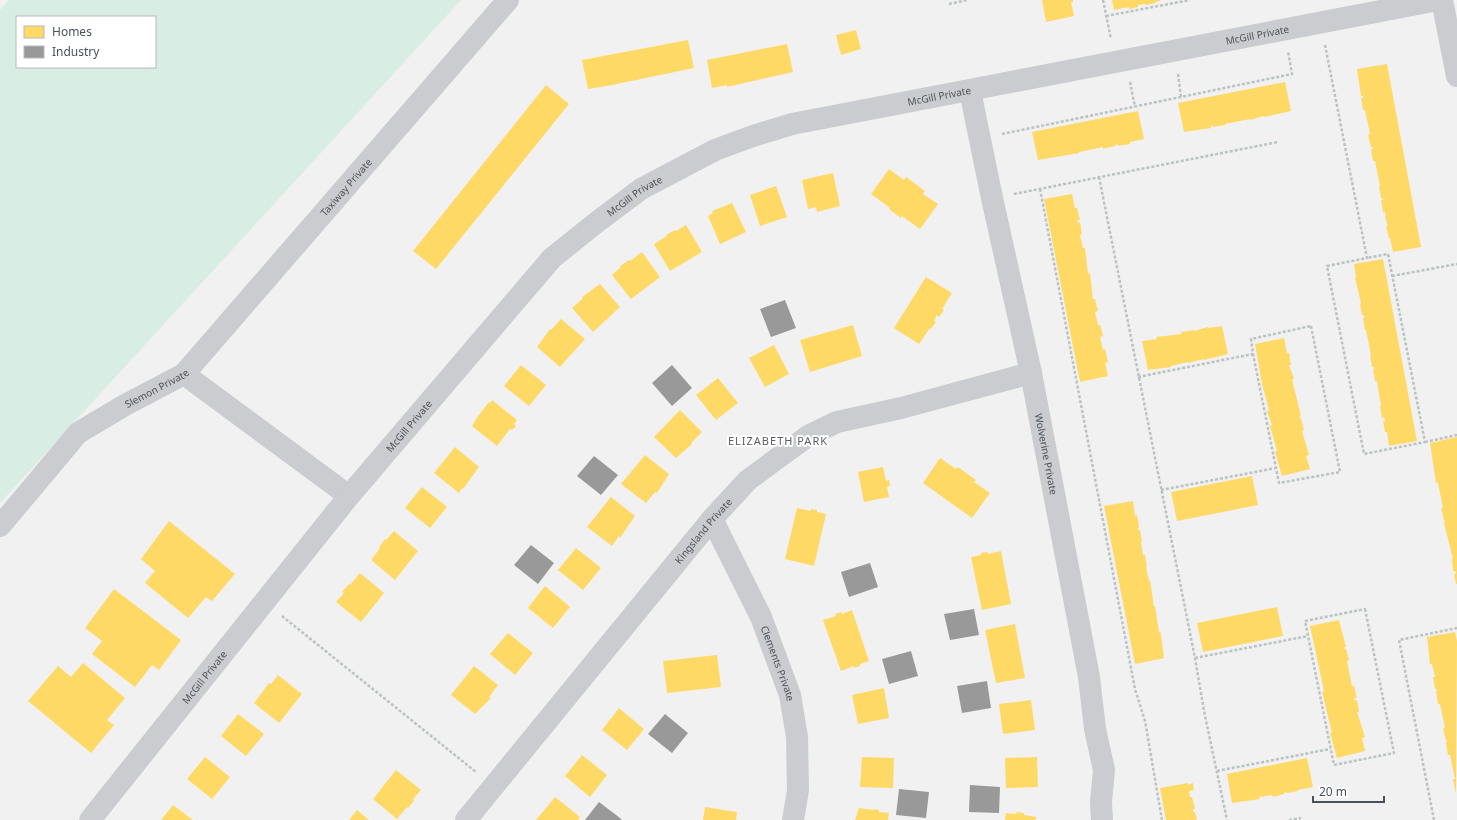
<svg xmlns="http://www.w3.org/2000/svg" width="1457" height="820" font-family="'Noto Sans',sans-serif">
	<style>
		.green { fill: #d8ede3; fill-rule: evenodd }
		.homes { fill: #ffd966 }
		.industry { fill: #999 }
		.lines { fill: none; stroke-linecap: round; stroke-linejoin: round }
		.path { stroke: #bac3c1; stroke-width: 2.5; stroke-dasharray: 3 2; stroke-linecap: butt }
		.minor { stroke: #cbcccf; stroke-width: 22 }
		.labels { text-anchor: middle; stroke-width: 4; stroke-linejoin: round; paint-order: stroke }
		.street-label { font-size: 10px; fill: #4a515b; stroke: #fff }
		.neighbourhood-label { font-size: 11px; letter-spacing: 1px; fill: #5d5f64; stroke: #fff }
	</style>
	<rect width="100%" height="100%" fill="#f1f1f1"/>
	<path class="green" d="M 9,0 L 461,0 L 0,503 L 0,10 ZM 17,17 L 155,17 L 155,67 L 17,67 Z"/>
	<path class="homes" d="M 1042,0 L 1073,0 L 1073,2 L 1071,2 L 1074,16 L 1046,22 Z
		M 1112,0 L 1160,0 L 1160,1 L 1155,2 L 1155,3 L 1146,5 L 1145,4 L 1138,5 L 1138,7 L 1129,9 L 1129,7 L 1114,10 Z
		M 856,30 L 861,49 L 841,55 L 836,35 Z
		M 688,40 L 694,68 L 612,85 L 588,89 L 582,60 Z
		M 787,44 L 793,72 L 727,87 L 727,85 L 712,88 L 707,60 Z
		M 1387,64 L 1421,247 L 1393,252 L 1390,238 L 1389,238 L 1386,226 L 1388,226 L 1385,217 L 1386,216 L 1385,212 L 1383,212 L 1381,200 L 1383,200 L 1382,198 L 1381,198 L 1379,186 L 1380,186 L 1375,161 L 1373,161 L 1371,149 L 1373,149 L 1373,147 L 1371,147 L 1368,135 L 1370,134 L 1365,110 L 1363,110 L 1361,98 L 1363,98 L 1363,96 L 1361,96 L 1357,69 Z
		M 1285,82 L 1291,111 L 1264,117 L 1264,116 L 1250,120 L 1250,119 L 1225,124 L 1225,125 L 1213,127 L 1213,126 L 1211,126 L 1211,128 L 1184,132 L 1178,103 Z
		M 546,85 L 569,104 L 436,269 L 413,251 Z
		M 1138,111 L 1144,139 L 1130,142 L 1130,144 L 1118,146 L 1118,144 L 1115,145 L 1115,146 L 1103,149 L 1103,147 L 1079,152 L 1079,153 L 1038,160 L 1032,132 Z
		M 889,169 L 904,180 L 906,177 L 925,191 L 923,194 L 938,204 L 920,229 L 902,216 L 901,218 L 889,209 L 890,208 L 871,194 Z
		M 833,173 L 840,206 L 817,212 L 816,207 L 808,209 L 802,180 Z
		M 776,186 L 787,217 L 760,226 L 750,195 Z
		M 1072,194 L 1075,208 L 1077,208 L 1080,220 L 1077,220 L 1078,223 L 1080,222 L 1082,234 L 1080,235 L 1083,248 L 1085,248 L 1088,274 L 1090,273 L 1093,299 L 1095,299 L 1098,311 L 1095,312 L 1098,325 L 1100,325 L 1103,336 L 1100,337 L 1101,341 L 1103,350 L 1105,349 L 1108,362 L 1105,363 L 1108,376 L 1080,382 L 1044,199 Z
		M 732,203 L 746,232 L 720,244 L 708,216 L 713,213 L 712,211 Z
		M 686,225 L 702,252 L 670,271 L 654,244 L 667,236 L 666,235 L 675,230 L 676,231 Z
		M 642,252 L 660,277 L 631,299 L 612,275 L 621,267 L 620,266 L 629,260 L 630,261 Z
		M 1383,259 L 1417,441 L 1389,446 L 1387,432 L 1385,432 L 1383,421 L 1385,421 L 1384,417 L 1382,418 L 1380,406 L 1381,406 L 1377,381 L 1375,381 L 1373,369 L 1374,369 L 1374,367 L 1372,367 L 1370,355 L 1371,355 L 1366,330 L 1365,330 L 1363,318 L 1364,318 L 1364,315 L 1362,315 L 1360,304 L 1361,303 L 1355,278 L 1356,278 L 1354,264 Z
		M 926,277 L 952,293 L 942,309 L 944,310 L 939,317 L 937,315 L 934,321 L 936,322 L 931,329 L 930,328 L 919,344 L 894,328 Z
		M 600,284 L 620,307 L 593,332 L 572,308 L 583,298 L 582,297 Z
		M 561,319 L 585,339 L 560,367 L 537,347 L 550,329 L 551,330 Z
		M 853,325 L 862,356 L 810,372 L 800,340 Z
		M 1222,326 L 1228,354 L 1204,360 L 1204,359 L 1188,363 L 1188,362 L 1171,366 L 1171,367 L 1148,370 L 1142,341 L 1157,339 L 1156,337 L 1182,334 L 1181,332 L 1194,330 L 1194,331 L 1208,327 L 1208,328 Z
		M 1284,338 L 1287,353 L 1289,353 L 1291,365 L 1289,365 L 1294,379 L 1292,379 L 1301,416 L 1300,416 L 1300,419 L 1301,418 L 1304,430 L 1302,431 L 1309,455 L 1306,456 L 1310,469 L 1282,476 L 1275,452 L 1277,451 L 1270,426 L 1272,425 L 1267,411 L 1269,410 L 1262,384 L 1255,344 Z
		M 774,345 L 789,374 L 765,387 L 749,358 Z
		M 521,365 L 546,385 L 529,406 L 504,386 Z
		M 718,378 L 738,403 L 716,420 L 696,395 Z
		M 492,400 L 517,420 L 514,424 L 516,426 L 512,430 L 510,429 L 497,446 L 472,426 L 478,416 L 489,402 L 490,403 Z
		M 680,410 L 702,432 L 691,443 L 692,444 L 676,458 L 654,437 Z
		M 1457,437 L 1457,584 L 1456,584 L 1454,574 L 1456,574 L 1455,571 L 1453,571 L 1452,559 L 1453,559 L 1444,523 L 1445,520 L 1444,520 L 1441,508 L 1443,508 L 1438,483 L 1436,483 L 1430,443 Z
		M 455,447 L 479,467 L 463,489 L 462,488 L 459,493 L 434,473 Z
		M 645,455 L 669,474 L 657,493 L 655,492 L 646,503 L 621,484 Z
		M 940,458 L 956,469 L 958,467 L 976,480 L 974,482 L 990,493 L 972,518 L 923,483 Z
		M 883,467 L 886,481 L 889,480 L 890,486 L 887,487 L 889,497 L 864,502 L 858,472 Z
		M 1252,476 L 1258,505 L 1177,521 L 1171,492 Z
		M 422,487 L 447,507 L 430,528 L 405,508 Z
		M 611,497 L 635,516 L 620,538 L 619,536 L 612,546 L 587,527 Z
		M 1133,501 L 1135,516 L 1137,515 L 1139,527 L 1138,528 L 1138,530 L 1140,530 L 1142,542 L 1141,542 L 1143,555 L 1145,555 L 1147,567 L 1146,567 L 1149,581 L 1150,580 L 1154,607 L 1155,606 L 1159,632 L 1160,631 L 1161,635 L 1164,658 L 1135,664 L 1104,506 Z
		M 797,508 L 811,511 L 811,509 L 817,510 L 817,512 L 826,514 L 814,566 L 785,559 Z
		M 169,521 L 235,574 L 212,601 L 206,597 L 188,618 L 145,583 L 155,571 L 141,559 Z
		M 394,531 L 418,551 L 395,580 L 371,560 L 380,548 L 379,547 L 385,539 L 386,540 Z
		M 576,548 L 601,568 L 583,590 L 558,570 Z
		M 1001,551 L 1011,604 L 982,610 L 971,557 L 981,555 L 981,553 L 987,552 L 988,554 Z
		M 360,573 L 384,593 L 361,622 L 336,602 L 344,593 L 342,592 L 349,584 L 350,585 Z
		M 545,586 L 570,607 L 553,628 L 528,608 Z
		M 114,589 L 181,640 L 159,670 L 152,665 L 135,687 L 92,654 L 102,641 L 85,628 Z
		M 1277,607 L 1283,636 L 1203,652 L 1197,623 Z
		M 852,610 L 869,661 L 860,664 L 860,666 L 854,668 L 854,666 L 841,671 L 823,620 L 836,616 L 835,614 L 841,612 L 842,614 Z
		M 1339,620 L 1346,647 L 1344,647 L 1345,649 L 1346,649 L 1349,660 L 1347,661 L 1352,686 L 1354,686 L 1357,698 L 1354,698 L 1355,701 L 1357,700 L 1359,712 L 1357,712 L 1365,737 L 1362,738 L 1365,751 L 1337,758 L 1330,733 L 1332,733 L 1322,692 L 1324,691 L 1310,626 Z
		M 1015,624 L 1025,678 L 996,683 L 985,630 Z
		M 1455,632 L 1457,641 L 1456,794 L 1453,779 L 1455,779 L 1450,755 L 1448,755 L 1446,743 L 1447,742 L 1447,740 L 1446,741 L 1443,728 L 1445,728 L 1440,704 L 1438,704 L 1436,691 L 1437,689 L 1435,689 L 1433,677 L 1435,677 L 1432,664 L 1430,664 L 1427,637 Z
		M 508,633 L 533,653 L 515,675 L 490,654 Z
		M 717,655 L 721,687 L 667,693 L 663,661 Z
		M 83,663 L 125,698 L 107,720 L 114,725 L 91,753 L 28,701 L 58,666 L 71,677 Z
		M 474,666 L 498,685 L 489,697 L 491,698 L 475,714 L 451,695 Z
		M 278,675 L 302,694 L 279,723 L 254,703 L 269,683 L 271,684 Z
		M 884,688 L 889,718 L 858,724 L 852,695 Z
		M 1031,700 L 1035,730 L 1003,734 L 999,704 Z
		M 619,708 L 644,729 L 627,750 L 602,730 Z
		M 238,714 L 264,734 L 246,756 L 221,736 Z
		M 582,755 L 607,775 L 590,797 L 565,776 Z
		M 205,757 L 230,777 L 212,799 L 187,779 Z
		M 862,757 L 894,758 L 893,788 L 860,787 Z
		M 1037,757 L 1038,787 L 1006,788 L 1005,758 Z
		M 1307,758 L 1313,787 L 1298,790 L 1298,791 L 1287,793 L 1287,792 L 1284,793 L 1284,794 L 1273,797 L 1272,795 L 1259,797 L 1260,799 L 1232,803 L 1227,774 Z
		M 396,770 L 421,790 L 413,799 L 414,801 L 408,808 L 407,807 L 397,819 L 373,799 Z
		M 1188,783 L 1188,785 L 1193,783 L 1194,790 L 1189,791 L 1190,797 L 1192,797 L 1195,809 L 1193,809 L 1193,812 L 1195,812 L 1197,820 L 1166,820 L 1160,788 Z
		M 555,797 L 580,817 L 578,820 L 536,820 Z
		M 173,805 L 193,820 L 161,820 Z
		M 705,807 L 737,812 L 736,820 L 703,820 Z
		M 859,808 L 873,810 L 873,809 L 879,810 L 879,812 L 889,813 L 888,820 L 855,820 Z
		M 357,810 L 369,820 L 349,820 Z
		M 1017,812 L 1024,813 L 1024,815 L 1036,817 L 1036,820 L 1005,820 L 1006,813 L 1016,814 Z"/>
	<path class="industry" d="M 785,300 L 796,328 L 771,337 L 760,309 Z
		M 672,365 L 692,388 L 672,406 L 652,383 Z
		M 594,456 L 618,475 L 601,495 L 577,476 Z
		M 531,545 L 554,563 L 538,584 L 514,565 Z
		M 870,563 L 878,587 L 849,597 L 841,572 Z
		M 974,609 L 979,635 L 950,640 L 944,614 Z
		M 911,651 L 918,676 L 889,684 L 882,659 Z
		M 987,681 L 991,708 L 962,713 L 957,686 Z
		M 665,714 L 688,733 L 672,753 L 648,734 Z
		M 970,785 L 1000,787 L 999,813 L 969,812 Z
		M 899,789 L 929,792 L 926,818 L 896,815 Z
		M 599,802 L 620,818 L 622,820 L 585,820 Z"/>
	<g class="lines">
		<path class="path" d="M 1103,0 L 1111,39
			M 949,4 L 967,0
			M 1106,16 L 1190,0
			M 1325,45 L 1367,258 L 1327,266 L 1364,454 L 1425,442 L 1388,254 L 1367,258
			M 1178,74 L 1181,97
			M 1130,82 L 1135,107
			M 1002,134 L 1292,74 L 1288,51
			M 1099,177 L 1195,658 L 1204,711 L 1227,820
			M 1040,189 L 1135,689 L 1145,721 L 1162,820
			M 1014,194 L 1278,142
			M 1392,276 L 1457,264
			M 1311,326 L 1340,472 L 1279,483 L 1253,354 L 1251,339 Z
			M 1138,377 L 1253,354
			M 1425,442 L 1457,435
			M 1161,490 L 1276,468
			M 1365,609 L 1394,753 L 1334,765 L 1305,621 Z
			M 282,616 L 476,772
			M 1195,658 L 1308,636
			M 1217,771 L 1330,749
			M 1289,820 L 1301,818
			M 1434,820 L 1399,640 L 1457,628"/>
		<g class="minor">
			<path d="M 1442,0 L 1457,76"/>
			<path id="s1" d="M 970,91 L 992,198 L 1031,373 L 1089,677 L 1095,729 L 1104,770 L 1101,802 L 1102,820"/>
			<path d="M 184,374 L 349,496"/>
			<path id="s2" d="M 712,519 L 761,617 L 790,695 L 797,737 L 798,790 L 793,820"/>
			<path id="s3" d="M 0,526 L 78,433 L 125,405 L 184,374 L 508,0"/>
			<path id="s4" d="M 90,820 L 349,496 L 552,258 L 597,222 L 641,189 L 715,150 L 753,136 L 792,124 L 1438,0"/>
			<path id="s5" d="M 466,820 L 712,519 L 748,480 L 808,436 L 837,422 L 901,408 L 1031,373"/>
		</g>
	</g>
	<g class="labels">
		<g class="street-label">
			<text dy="4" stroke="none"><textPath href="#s4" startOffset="1479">McGill Private</textPath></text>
			<text dy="4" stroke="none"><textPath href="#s4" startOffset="1155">McGill Private</textPath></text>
			<text dy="4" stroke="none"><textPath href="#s3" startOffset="490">Taxiway Private</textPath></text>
			<text dy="4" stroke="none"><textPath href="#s4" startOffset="831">McGill Private</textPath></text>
			<text dy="4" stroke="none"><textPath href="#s3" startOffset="212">Slemon Private</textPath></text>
			<text dy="4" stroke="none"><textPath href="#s4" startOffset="507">McGill Private</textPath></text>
			<text dy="4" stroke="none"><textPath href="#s1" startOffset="371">Wolverine Private</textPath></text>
			<text dy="4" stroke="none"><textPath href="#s5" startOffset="374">Kingsland Private</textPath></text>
			<text dy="4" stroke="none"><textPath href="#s2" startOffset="159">Clements Private</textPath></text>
			<text dy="4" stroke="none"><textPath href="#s4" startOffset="183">McGill Private</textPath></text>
		</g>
		<g class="neighbourhood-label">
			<text x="778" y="445">ELIZABETH PARK</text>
		</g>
	</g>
	<rect x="16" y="16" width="140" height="52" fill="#ffffff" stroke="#b7b9bd"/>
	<rect x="24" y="26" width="20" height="12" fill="#ffd966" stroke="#b7b9bd"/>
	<text x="52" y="36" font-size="12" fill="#4a515b">Homes</text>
	<rect x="24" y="46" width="20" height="12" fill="#999999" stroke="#b7b9bd"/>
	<text x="52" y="56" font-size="12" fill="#4a515b">Industry</text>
	<path d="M1313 796v6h71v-6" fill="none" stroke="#4a515b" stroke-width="2"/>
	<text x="1319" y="796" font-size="12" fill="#4a515b" stroke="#ffffff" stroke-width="3" paint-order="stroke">20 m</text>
</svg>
